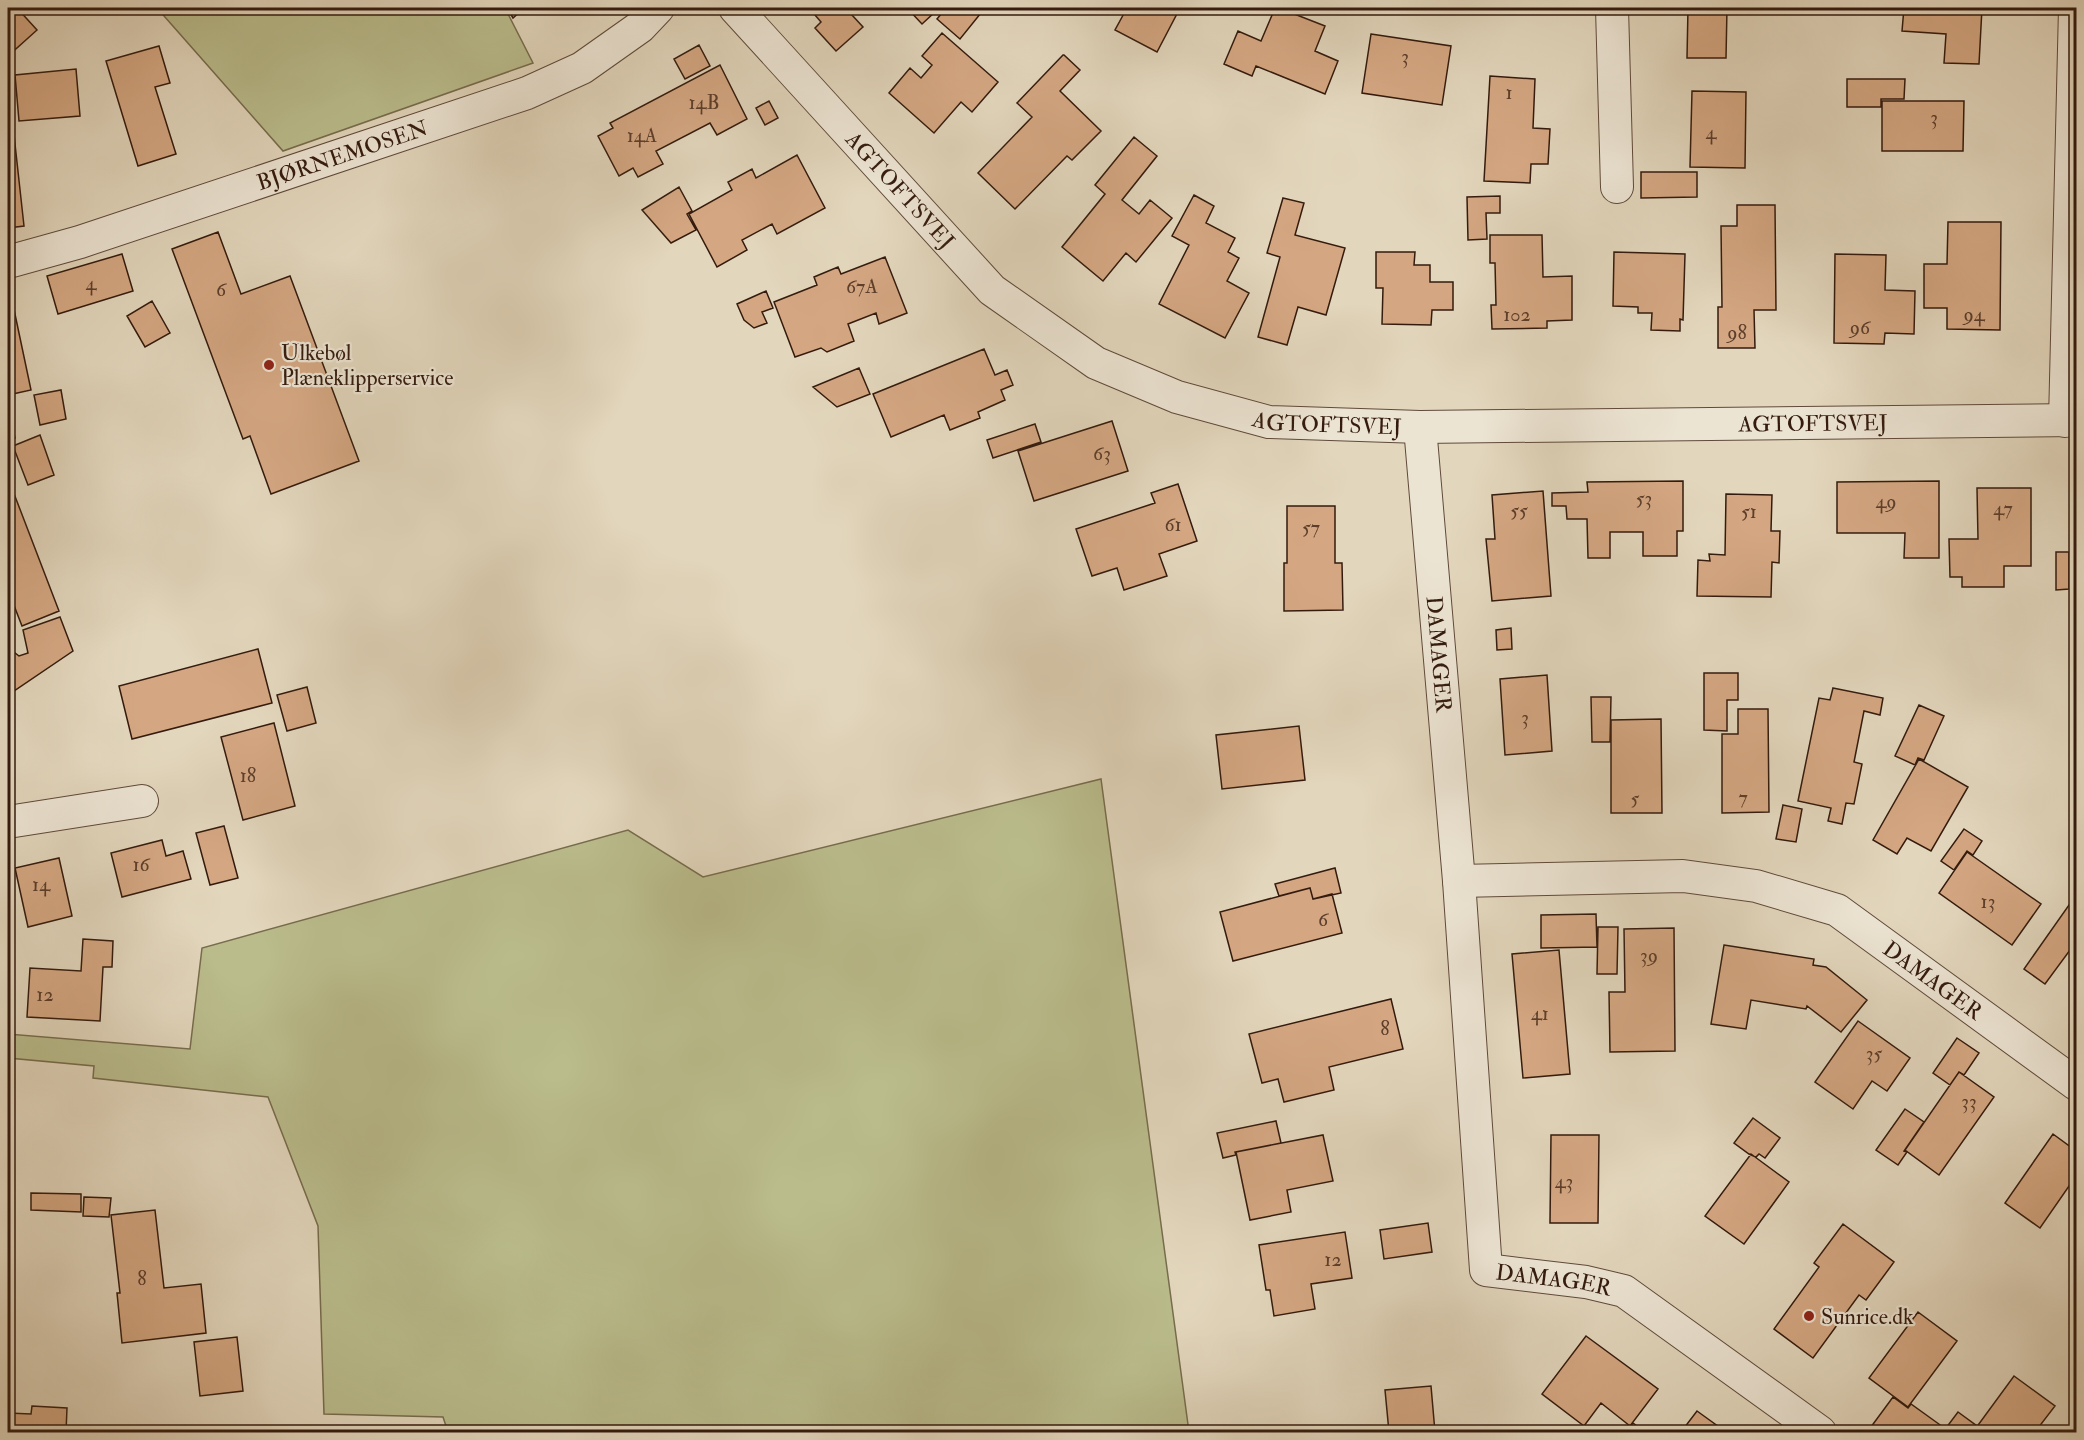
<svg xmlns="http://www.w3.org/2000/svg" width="2084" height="1440" font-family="'IM FELL Double Pica',serif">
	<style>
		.green { fill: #babc8c; stroke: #776c4d; stroke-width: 1.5 }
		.building { fill: #d4a782; stroke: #341b0e; stroke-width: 1.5 }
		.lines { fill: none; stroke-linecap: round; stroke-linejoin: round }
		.minor-casing { stroke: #604a3a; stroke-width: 34 }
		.minor { stroke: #ece4d3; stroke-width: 32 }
		.poi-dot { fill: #8f2418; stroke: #ece4d3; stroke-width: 2 }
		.labels { text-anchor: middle; stroke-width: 4.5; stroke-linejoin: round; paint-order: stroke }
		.number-label { font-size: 20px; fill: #5c3e2b }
		.street-label { font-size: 22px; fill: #341b0e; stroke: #ece4d3 }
		.poi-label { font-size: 22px; fill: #341b0e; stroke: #ece4d3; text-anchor: start }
	</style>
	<rect width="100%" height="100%" fill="#e2d6bc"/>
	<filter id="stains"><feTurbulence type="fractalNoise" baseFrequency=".00333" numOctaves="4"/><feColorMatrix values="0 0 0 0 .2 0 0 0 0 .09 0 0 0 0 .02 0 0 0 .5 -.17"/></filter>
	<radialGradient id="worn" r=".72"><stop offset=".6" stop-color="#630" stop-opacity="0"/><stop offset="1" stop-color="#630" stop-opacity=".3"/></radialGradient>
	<path class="green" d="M 157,8 L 505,8 L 533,63 L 283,151 Z
		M 1101,779 L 1189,1432 L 448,1432 L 443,1417 L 324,1414 L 318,1226 L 268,1097 L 93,1078 L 94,1066 L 8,1058 L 8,1034 L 190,1049 L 202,948 L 628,830 L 703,877 Z"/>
	<path class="building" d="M 8,8 L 17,8 L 37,30 L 8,56 Z
		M 507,8 L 524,8 L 513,18 Z
		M 809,8 L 861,8 L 852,15 L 863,27 L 836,51 L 815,28 L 821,22 Z
		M 907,8 L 932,8 L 936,11 L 922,24 Z
		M 946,8 L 985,8 L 960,39 L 937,19 Z
		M 1127,8 L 1180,8 L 1157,52 L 1115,30 Z
		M 1275,8 L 1279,8 L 1325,26 L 1315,51 L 1338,61 L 1325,94 L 1256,66 L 1252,76 L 1224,64 L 1238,31 L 1261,41 Z
		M 1688,8 L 1727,8 L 1726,58 L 1687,58 Z
		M 1904,8 L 1982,8 L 1979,64 L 1944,63 L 1946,34 L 1902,31 Z
		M 942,33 L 998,82 L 972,112 L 961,102 L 934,133 L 889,93 L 910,68 L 921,78 L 932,65 L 922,56 Z
		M 1371,34 L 1451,46 L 1442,105 L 1362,93 Z
		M 699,45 L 710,66 L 685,79 L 674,59 Z
		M 159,46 L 170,83 L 155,87 L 176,154 L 138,166 L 106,61 Z
		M 1063,55 L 1064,55 L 1080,70 L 1060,91 L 1101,131 L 1072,160 L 1067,156 L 1015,209 L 978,173 L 1032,117 L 1017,103 Z
		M 720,65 L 747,119 L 717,135 L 710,123 L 656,151 L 663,164 L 638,177 L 633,168 L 619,176 L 598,136 L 613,128 L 610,123 Z
		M 76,69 L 80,116 L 19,121 L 15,75 Z
		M 1490,76 L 1535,79 L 1533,128 L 1550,129 L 1548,164 L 1531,164 L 1530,183 L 1484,181 Z
		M 1847,79 L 1905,79 L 1904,99 L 1881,99 L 1881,107 L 1847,107 Z
		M 1692,91 L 1746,92 L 1745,168 L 1690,167 Z
		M 769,101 L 778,118 L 765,125 L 756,108 Z
		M 1882,101 L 1964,101 L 1963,151 L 1882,151 Z
		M 8,135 L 14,135 L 24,226 L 8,228 Z
		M 1134,137 L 1157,156 L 1122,200 L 1139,214 L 1150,200 L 1172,218 L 1136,262 L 1126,253 L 1103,281 L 1062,247 L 1105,194 L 1095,185 Z
		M 797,155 L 825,208 L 777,234 L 772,224 L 742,240 L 747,250 L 717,267 L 689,214 L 732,190 L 728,182 L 752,169 L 756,178 Z
		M 1641,172 L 1697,172 L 1697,197 L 1641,198 Z
		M 679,187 L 692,211 L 687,214 L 696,230 L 671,243 L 642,210 Z
		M 1194,195 L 1214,206 L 1206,223 L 1235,238 L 1228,252 L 1239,258 L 1227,281 L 1249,293 L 1225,338 L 1159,304 L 1189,245 L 1172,236 Z
		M 1500,196 L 1500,213 L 1486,213 L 1487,239 L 1468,240 L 1467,197 Z
		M 1283,198 L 1304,203 L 1295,235 L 1345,248 L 1326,315 L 1298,307 L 1287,345 L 1258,337 L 1280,257 L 1267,253 Z
		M 1737,205 L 1775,205 L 1776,310 L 1754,310 L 1755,348 L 1718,348 L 1718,307 L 1722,307 L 1721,226 L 1737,226 Z
		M 1948,222 L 2001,222 L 2000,330 L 1947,329 L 1947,308 L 1924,308 L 1924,264 L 1947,264 Z
		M 218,232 L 241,294 L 290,276 L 359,461 L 271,494 L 250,436 L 243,439 L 172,249 Z
		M 1490,235 L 1542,235 L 1543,277 L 1572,276 L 1572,320 L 1547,321 L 1547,328 L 1492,329 L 1491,305 L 1496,305 L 1495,263 L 1490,263 Z
		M 1376,252 L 1415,252 L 1414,265 L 1430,265 L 1430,282 L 1453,282 L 1453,310 L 1432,310 L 1431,325 L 1382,324 L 1383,288 L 1376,288 Z
		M 1614,252 L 1685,254 L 1683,320 L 1680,319 L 1680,331 L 1651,330 L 1652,313 L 1638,313 L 1638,307 L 1613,306 Z
		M 122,254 L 133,291 L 58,314 L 47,276 Z
		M 1835,254 L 1886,255 L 1885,290 L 1915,291 L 1914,334 L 1885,333 L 1884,344 L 1834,343 Z
		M 885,257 L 907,313 L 879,324 L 876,313 L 848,324 L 854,341 L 827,352 L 821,348 L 795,357 L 774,302 L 817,285 L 814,277 L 838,267 L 841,274 Z
		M 8,281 L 31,390 L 8,395 Z
		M 766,291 L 773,308 L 762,312 L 767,323 L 754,328 L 744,320 L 737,304 Z
		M 152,301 L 170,333 L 145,347 L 127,316 Z
		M 984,349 L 995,375 L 1007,370 L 1013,385 L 1001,390 L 1005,400 L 978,412 L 980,418 L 950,430 L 944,415 L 891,437 L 873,394 Z
		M 859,368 L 870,394 L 837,407 L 813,387 Z
		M 61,390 L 66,419 L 40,425 L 34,395 Z
		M 8,403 L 15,438 L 8,439 Z
		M 1112,421 L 1128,471 L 1034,501 L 1018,451 Z
		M 1035,424 L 1041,442 L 993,458 L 987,440 Z
		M 40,435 L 54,475 L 28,485 L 13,446 Z
		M 8,478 L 59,611 L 22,626 L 8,590 Z
		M 1683,481 L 1683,531 L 1677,531 L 1677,556 L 1643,556 L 1643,532 L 1610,532 L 1610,558 L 1588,558 L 1587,519 L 1567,519 L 1566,506 L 1552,506 L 1552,493 L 1588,492 L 1587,482 Z
		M 1939,481 L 1939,558 L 1904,558 L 1905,533 L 1837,533 L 1837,482 Z
		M 1178,484 L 1197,541 L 1159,554 L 1167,576 L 1124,590 L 1117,568 L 1092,576 L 1076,529 L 1155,503 L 1151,493 Z
		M 1977,488 L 2031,488 L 2031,566 L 2004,566 L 2004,587 L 1962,587 L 1962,577 L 1950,577 L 1949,539 L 1978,539 Z
		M 1543,491 L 1551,596 L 1492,601 L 1486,539 L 1495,539 L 1492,495 Z
		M 1726,494 L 1772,495 L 1771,531 L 1780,531 L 1779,563 L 1772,562 L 1771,597 L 1697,596 L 1698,560 L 1710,561 L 1709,554 L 1725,555 Z
		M 1287,506 L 1335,506 L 1335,563 L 1342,563 L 1343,610 L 1284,611 L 1284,563 L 1287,563 Z
		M 2070,548 L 2076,548 L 2076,589 L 2070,589 Z
		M 2056,552 L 2069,552 L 2069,589 L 2056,590 Z
		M 60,617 L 73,651 L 8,695 L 8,657 L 15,653 L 19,656 L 28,653 L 23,630 Z
		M 1511,628 L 1512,649 L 1497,650 L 1496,630 Z
		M 258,649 L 272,703 L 132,739 L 119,686 Z
		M 1704,673 L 1738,673 L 1738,700 L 1727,700 L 1727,731 L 1704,730 Z
		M 1547,675 L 1552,751 L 1505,755 L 1500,679 Z
		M 307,687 L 316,723 L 287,731 L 277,695 Z
		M 1833,688 L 1883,698 L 1880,715 L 1864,711 L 1854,762 L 1862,764 L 1854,804 L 1846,803 L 1842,824 L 1828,821 L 1831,808 L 1798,801 L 1819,698 L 1830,700 Z
		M 1591,697 L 1611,697 L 1610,742 L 1592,742 Z
		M 1919,705 L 1944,716 L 1924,760 L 1918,758 L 1915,765 L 1895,756 Z
		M 1738,709 L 1768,709 L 1769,812 L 1722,813 L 1722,734 L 1738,734 Z
		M 1661,719 L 1662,813 L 1611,813 L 1611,720 Z
		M 274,723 L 295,806 L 243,820 L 221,737 Z
		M 1299,726 L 1305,780 L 1222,789 L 1216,735 Z
		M 1919,759 L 1968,787 L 1931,851 L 1907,838 L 1897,854 L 1873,840 Z
		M 1783,805 L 1802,809 L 1796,842 L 1776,839 Z
		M 224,826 L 238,878 L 210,885 L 196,833 Z
		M 1964,829 L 1982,841 L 1973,855 L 1967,851 L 1954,870 L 1941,861 Z
		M 162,840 L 166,856 L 183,851 L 191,879 L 122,897 L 111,853 Z
		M 1967,852 L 2041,904 L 2012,945 L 1939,893 Z
		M 59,858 L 72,916 L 28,927 L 15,868 Z
		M 1335,868 L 1341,893 L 1313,899 L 1310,888 L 1279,896 L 1275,884 Z
		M 1310,888 L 1313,899 L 1332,894 L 1342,933 L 1233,961 L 1220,912 Z
		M 2076,895 L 2076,955 L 2070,950 L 2045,984 L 2024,969 Z
		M 1596,914 L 1597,947 L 1541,948 L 1541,915 Z
		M 1598,927 L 1618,927 L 1617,974 L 1597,974 Z
		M 1674,928 L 1675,1051 L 1610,1052 L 1609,992 L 1625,992 L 1624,929 Z
		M 83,939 L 113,941 L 112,967 L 103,967 L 100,1021 L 27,1017 L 30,968 L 81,971 Z
		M 1724,945 L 1814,959 L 1813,965 L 1826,967 L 1867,1000 L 1841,1032 L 1807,1006 L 1806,1009 L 1751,1000 L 1746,1029 L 1711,1024 Z
		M 1559,950 L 1570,1074 L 1523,1078 L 1512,954 Z
		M 1391,999 L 1403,1049 L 1329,1067 L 1334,1090 L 1284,1102 L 1278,1079 L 1262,1083 L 1249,1034 Z
		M 1858,1021 L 1910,1058 L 1887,1091 L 1872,1081 L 1853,1109 L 1815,1082 Z
		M 1957,1038 L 1979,1053 L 1964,1075 L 1959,1072 L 1950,1085 L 1933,1073 Z
		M 1959,1072 L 1994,1097 L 1939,1175 L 1905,1150 Z
		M 1905,1109 L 1924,1122 L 1904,1151 L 1907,1152 L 1898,1165 L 1876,1150 Z
		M 1753,1118 L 1780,1138 L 1765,1158 L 1759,1154 L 1756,1157 L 1749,1154 L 1734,1143 Z
		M 1276,1121 L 1281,1143 L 1235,1152 L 1236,1155 L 1223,1158 L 1217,1133 Z
		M 2053,1134 L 2076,1151 L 2076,1176 L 2040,1228 L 2005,1203 Z
		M 1323,1135 L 1333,1181 L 1287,1190 L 1291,1212 L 1250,1220 L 1236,1152 Z
		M 1551,1135 L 1599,1135 L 1598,1223 L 1550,1223 Z
		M 1751,1154 L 1789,1182 L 1744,1244 L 1705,1216 Z
		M 31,1193 L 81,1194 L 81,1212 L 31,1210 Z
		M 84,1197 L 111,1198 L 109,1217 L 83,1216 Z
		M 155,1210 L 164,1288 L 201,1284 L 206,1333 L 122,1343 L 117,1293 L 120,1293 L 111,1215 Z
		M 1428,1223 L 1432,1252 L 1384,1259 L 1380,1230 Z
		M 1843,1224 L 1894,1262 L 1866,1300 L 1859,1295 L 1813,1358 L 1774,1329 L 1819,1267 L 1814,1263 Z
		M 1345,1232 L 1352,1278 L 1311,1284 L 1315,1309 L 1274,1316 L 1270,1290 L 1266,1290 L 1259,1245 Z
		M 1918,1312 L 1957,1341 L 1908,1407 L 1869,1378 Z
		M 1586,1336 L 1658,1389 L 1630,1426 L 1601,1403 L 1584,1426 L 1542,1394 Z
		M 237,1337 L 243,1391 L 200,1396 L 194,1342 Z
		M 2014,1376 L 2055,1406 L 2035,1432 L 1973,1432 Z
		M 1431,1386 L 1435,1432 L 1389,1432 L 1385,1390 Z
		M 1893,1397 L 1908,1408 L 1911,1404 L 1943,1427 L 1938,1432 L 1869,1432 L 1868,1431 Z
		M 32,1406 L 67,1408 L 66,1432 L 8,1432 L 8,1413 L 31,1414 Z
		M 1697,1411 L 1726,1432 L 1681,1432 Z
		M 1958,1412 L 1977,1426 L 1972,1432 L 1943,1432 Z
		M 1633,1423 L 1645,1432 L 1626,1432 Z"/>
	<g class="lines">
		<defs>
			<g id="minor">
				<path id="s1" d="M 735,8 L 992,290 L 1096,363 L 1177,397 L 1269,422 L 1420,427 L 2076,420"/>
				<path d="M 1612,8 L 1617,187"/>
				<path id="s2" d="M 8,262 L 80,242 L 527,93 L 582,68 L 640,27 L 658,8"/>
				<path d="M 2065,421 L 2075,8"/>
				<path id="s3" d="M 1420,427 L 1459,881 L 1486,1270 L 1586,1282 L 1624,1291 L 1820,1432"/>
				<path d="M 8,822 L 142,801"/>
				<path id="s4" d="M 1459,881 L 1683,876 L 1756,886 L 1837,910 L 2076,1084"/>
			</g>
		</defs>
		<use href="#minor" class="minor-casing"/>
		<use href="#minor" class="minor"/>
	</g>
	<g class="poi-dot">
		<circle cx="269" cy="365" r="6"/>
		<circle cx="1809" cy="1316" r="6"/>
	</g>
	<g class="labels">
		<g class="number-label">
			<text x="1405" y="63">3</text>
			<text x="1509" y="99">1</text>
			<text x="704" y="109">14B</text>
			<text x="1934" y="124">3</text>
			<text x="1711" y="139">4</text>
			<text x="642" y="142">14A</text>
			<text x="91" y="290">4</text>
			<text x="862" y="293">67A</text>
			<text x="221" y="296">6</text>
			<text x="1517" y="321">102</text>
			<text x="1974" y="321">94</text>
			<text x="1860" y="334">96</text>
			<text x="1737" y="339">98</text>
			<text x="1102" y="460">63</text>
			<text x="1644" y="505">53</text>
			<text x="1886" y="508">49</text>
			<text x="2003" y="515">47</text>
			<text x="1519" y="517">55</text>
			<text x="1749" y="518">51</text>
			<text x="1173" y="531">61</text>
			<text x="1311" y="534">57</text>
			<text x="1525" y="724">3</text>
			<text x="248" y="782">18</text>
			<text x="1743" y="804">7</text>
			<text x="1635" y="805">5</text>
			<text x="141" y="871">16</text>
			<text x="41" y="891">14</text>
			<text x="1988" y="908">13</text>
			<text x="1323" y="926">6</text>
			<text x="1649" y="962">39</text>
			<text x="45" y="1001">12</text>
			<text x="1540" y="1020">41</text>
			<text x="1385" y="1035">8</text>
			<text x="1874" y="1060">35</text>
			<text x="1969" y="1108">33</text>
			<text x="1564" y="1188">43</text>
			<text x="1333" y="1266">12</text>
			<text x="142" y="1285">8</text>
		</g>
		<g class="street-label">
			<text dy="8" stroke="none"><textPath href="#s2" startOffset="351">BJØRNEMOSEN</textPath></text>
			<text dy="8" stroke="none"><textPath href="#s1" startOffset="246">AGTOFTSVEJ</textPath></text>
			<text dy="8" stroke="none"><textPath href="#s1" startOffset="750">AGTOFTSVEJ</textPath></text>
			<text dy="8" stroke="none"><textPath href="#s1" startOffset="1236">AGTOFTSVEJ</textPath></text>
			<text dy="8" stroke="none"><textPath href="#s3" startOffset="228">DAMAGER</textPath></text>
			<text dy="8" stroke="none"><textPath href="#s4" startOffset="501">DAMAGER</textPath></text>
			<text dy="8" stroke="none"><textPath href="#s3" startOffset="914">DAMAGER</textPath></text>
		</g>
		<g class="poi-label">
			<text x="281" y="360">Ulkebøl<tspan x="281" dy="25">Plæneklipperservice</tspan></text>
			<text x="1821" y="1324">Sunrice.dk</text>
		</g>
	</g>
	<rect width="2084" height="1440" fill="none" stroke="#e2d6bc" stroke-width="30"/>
	<rect x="9" y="9" width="2066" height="1422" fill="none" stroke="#341b0e" stroke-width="3"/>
	<rect x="15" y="15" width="2054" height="1410" fill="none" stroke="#341b0e" stroke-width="1.5"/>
	<rect width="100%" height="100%" filter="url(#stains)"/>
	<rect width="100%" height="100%" fill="url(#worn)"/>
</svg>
